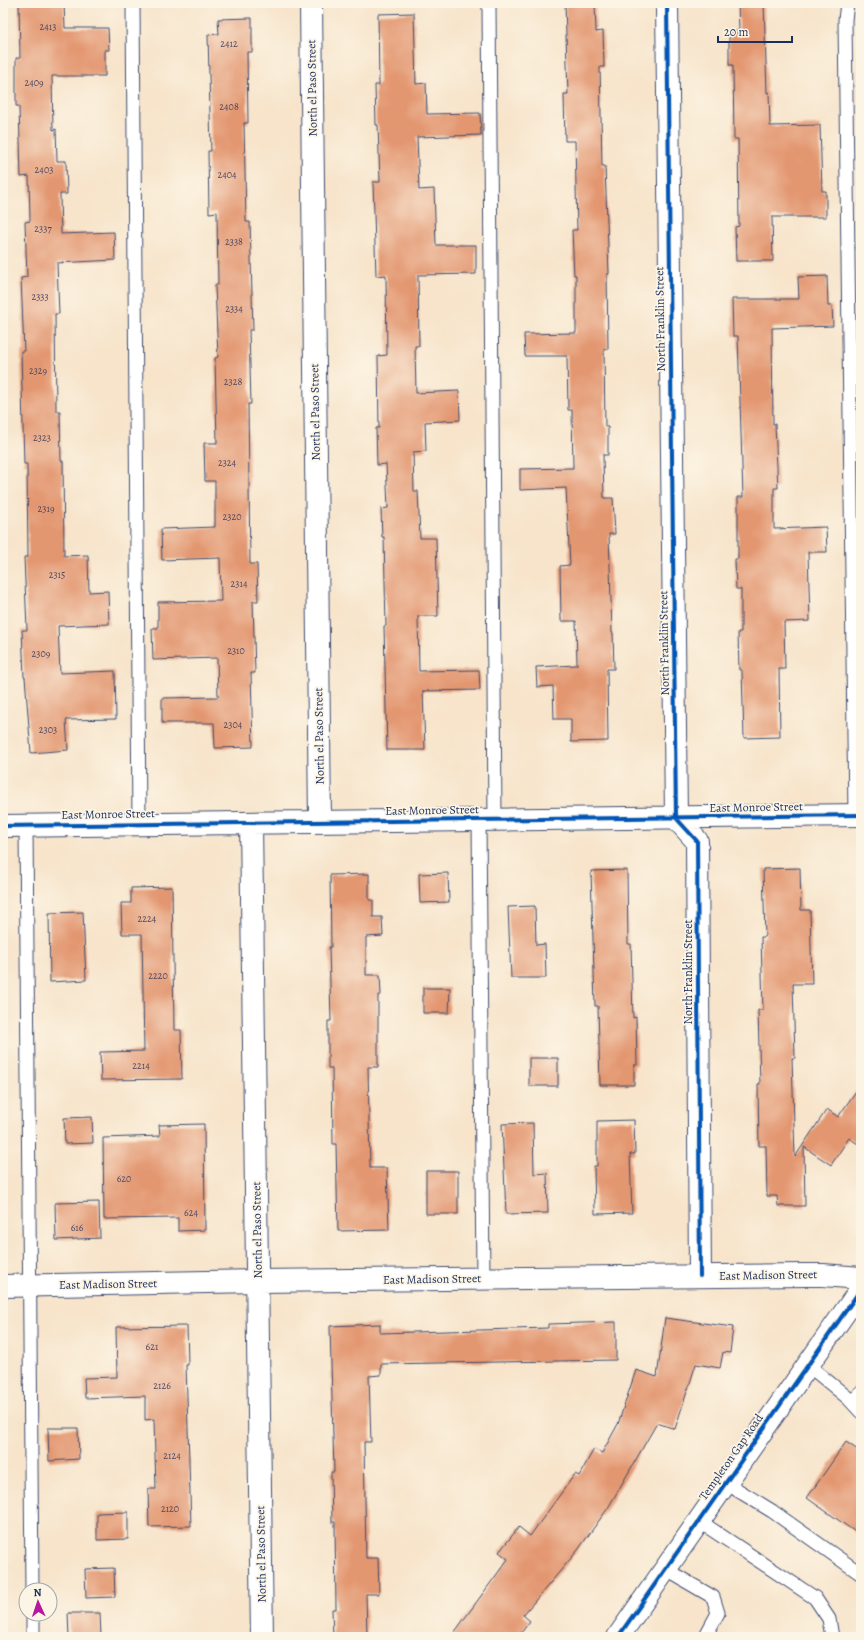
<svg xmlns="http://www.w3.org/2000/svg" width="864" height="1640" font-family="Alegreya,serif">
	<style>
		.building { fill: #e39771 }
		.lines { fill: none; stroke-linecap: round; stroke-linejoin: round }
		.service-casing { stroke: #3c4a6e; stroke-width: 15 }
		.minor-casing { stroke: #3c4a6e; stroke-width: 24 }
		.tertiary-casing { stroke: #3c4a6e; stroke-width: 24 }
		.service { stroke: #fff; stroke-width: 13 }
		.minor { stroke: #fff; stroke-width: 22 }
		.tertiary { stroke: #fff; stroke-width: 22 }
		.cycleway-casing { stroke: #fcf5e5; stroke-width: 6 }
		.cycleway { stroke: #0057b8; stroke-width: 4 }
		.labels { text-anchor: middle; stroke-width: 3.5; stroke-linejoin: round; paint-order: stroke }
		.number-label { font-size: 10px; fill: #4d4963 }
		.street-label { font-size: 12px; fill: #1b2f5e; stroke: #fcf5e5 }
	</style>
	<rect width="100%" height="100%" fill="#fcf5e5"/>
	<filter id="ink" filterUnits="userSpaceOnUse"><feTurbulence type="fractalNoise" baseFrequency=".025" numOctaves="2"/><feDisplacementMap in="SourceGraphic" scale="8" xChannelSelector="R" yChannelSelector="G"/><feConvolveMatrix kernelMatrix="1 2 1 2 8 2 1 2 1" color-interpolation-filters="sRGB"/></filter>
	<filter id="wash" filterUnits="userSpaceOnUse"><feTurbulence type="fractalNoise" baseFrequency=".012" numOctaves="4" result="noise"/><feDisplacementMap in="SourceGraphic" scale="16" xChannelSelector="R" yChannelSelector="G"/><feGaussianBlur stdDeviation="0.9" result="paint"/><feColorMatrix in="noise" values="0 0 0 0 0 0 0 0 0 0 0 0 0 0 0 0 0 1.4 0 .05"/><feComposite in="paint" operator="in"/></filter>
	<g filter="url(#wash)">
		<rect width="100%" height="100%" fill="#f7e4cb"/>
		<g id="blocks">
			<path class="building" d="M 19,3 L 64,3 L 65,28 L 108,28 L 109,50 L 105,50 L 105,76 L 52,76 L 53,130 L 56,129 L 57,161 L 66,161 L 67,194 L 60,194 L 61,234 L 114,232 L 115,260 L 57,263 L 59,314 L 55,314 L 56,411 L 60,411 L 61,461 L 63,461 L 64,556 L 88,555 L 89,592 L 108,591 L 109,624 L 58,626 L 60,673 L 115,671 L 116,719 L 66,720 L 68,750 L 31,753 L 25,677 L 24,677 L 22,630 L 27,630 L 24,557 L 28,557 L 27,464 L 24,464 L 21,351 L 24,351 L 21,278 L 27,277 L 25,222 L 30,221 L 29,176 L 21,177 L 19,106 L 16,106 L 16,58 L 20,58 Z
				M 575,3 L 595,3 L 596,32 L 603,31 L 604,67 L 600,67 L 602,166 L 605,166 L 609,274 L 607,274 L 608,349 L 604,349 L 605,427 L 608,427 L 608,455 L 603,455 L 604,498 L 613,498 L 615,534 L 609,534 L 612,633 L 613,633 L 614,669 L 607,669 L 608,741 L 571,742 L 571,719 L 554,719 L 553,686 L 537,687 L 536,667 L 577,665 L 576,621 L 561,621 L 560,566 L 570,565 L 566,488 L 520,490 L 520,469 L 573,468 L 572,410 L 568,410 L 567,356 L 525,356 L 524,334 L 576,333 L 576,275 L 574,275 L 572,230 L 577,230 L 575,141 L 565,141 L 564,94 L 568,94 L 565,4 Z
				M 738,3 L 764,3 L 767,93 L 769,92 L 770,126 L 820,125 L 822,191 L 826,191 L 826,217 L 772,217 L 773,261 L 736,261 L 735,227 L 739,226 L 738,139 L 734,139 L 733,65 L 729,65 L 729,31 L 739,31 Z
				M 414,13 L 416,84 L 426,83 L 427,114 L 480,113 L 481,135 L 417,137 L 419,190 L 434,189 L 436,245 L 476,245 L 476,274 L 418,275 L 419,346 L 415,346 L 416,393 L 459,391 L 460,420 L 425,422 L 426,451 L 413,452 L 414,491 L 418,491 L 420,538 L 436,538 L 438,616 L 418,616 L 419,671 L 479,670 L 480,690 L 423,691 L 425,750 L 387,750 L 384,626 L 386,626 L 384,537 L 382,537 L 381,509 L 388,508 L 386,464 L 377,465 L 376,428 L 379,428 L 378,356 L 387,355 L 386,275 L 376,276 L 373,182 L 380,182 L 378,125 L 376,125 L 375,85 L 379,85 L 378,14 Z
				M 252,18 L 252,52 L 247,52 L 248,123 L 244,123 L 246,222 L 250,222 L 253,330 L 249,330 L 251,404 L 248,404 L 250,564 L 257,564 L 258,601 L 253,601 L 255,673 L 251,673 L 253,747 L 215,748 L 214,723 L 162,723 L 162,698 L 218,697 L 217,658 L 153,660 L 152,628 L 158,628 L 158,602 L 221,601 L 220,558 L 162,560 L 161,529 L 215,527 L 215,481 L 205,481 L 204,443 L 217,443 L 215,358 L 218,357 L 215,285 L 218,285 L 217,212 L 209,213 L 208,151 L 211,151 L 208,35 L 219,34 L 218,19 Z
				M 827,276 L 828,306 L 832,306 L 833,326 L 772,328 L 773,424 L 775,424 L 778,488 L 774,488 L 774,529 L 826,527 L 827,552 L 808,552 L 810,621 L 784,622 L 785,669 L 779,669 L 780,737 L 744,738 L 742,670 L 739,670 L 738,632 L 741,632 L 741,589 L 736,589 L 735,559 L 738,559 L 738,497 L 743,497 L 738,336 L 733,336 L 732,299 L 799,299 L 798,277 Z
				M 800,868 L 801,910 L 810,910 L 812,984 L 793,984 L 795,1058 L 792,1058 L 795,1157 L 827,1109 L 838,1117 L 861,1084 L 861,1146 L 849,1138 L 831,1165 L 804,1147 L 805,1206 L 778,1206 L 777,1196 L 767,1196 L 766,1146 L 759,1146 L 758,1084 L 760,1084 L 758,1010 L 763,1010 L 761,937 L 765,937 L 763,869 Z
				M 627,870 L 628,944 L 631,944 L 633,1018 L 636,1017 L 637,1065 L 634,1065 L 634,1085 L 600,1085 L 598,1006 L 595,1006 L 591,871 Z
				M 448,873 L 449,902 L 420,903 L 419,874 Z
				M 369,874 L 369,900 L 373,900 L 373,917 L 382,917 L 383,936 L 366,937 L 366,975 L 380,975 L 381,995 L 378,995 L 378,1067 L 368,1067 L 370,1168 L 387,1168 L 389,1230 L 338,1231 L 336,1144 L 333,1144 L 332,1068 L 328,1068 L 328,1021 L 331,1021 L 329,947 L 331,947 L 330,875 Z
				M 172,887 L 174,1030 L 181,1030 L 182,1079 L 101,1080 L 100,1052 L 144,1051 L 142,934 L 122,934 L 121,903 L 131,903 L 131,888 Z
				M 535,906 L 536,945 L 545,944 L 546,978 L 511,978 L 508,907 Z
				M 83,912 L 86,980 L 50,982 L 49,913 Z
				M 423,988 L 450,988 L 449,1013 L 423,1013 Z
				M 529,1058 L 558,1058 L 558,1086 L 529,1086 Z
				M 92,1117 L 93,1143 L 65,1144 L 64,1118 Z
				M 634,1120 L 635,1154 L 630,1154 L 632,1213 L 595,1214 L 594,1166 L 597,1166 L 597,1121 Z
				M 533,1123 L 534,1174 L 547,1173 L 548,1213 L 506,1214 L 502,1124 Z
				M 204,1124 L 205,1230 L 178,1231 L 178,1218 L 104,1219 L 103,1138 L 160,1136 L 159,1125 Z
				M 426,1171 L 458,1171 L 458,1214 L 426,1214 Z
				M 99,1202 L 100,1238 L 56,1240 L 55,1203 Z
				M 665,1318 L 733,1327 L 730,1353 L 723,1352 L 720,1368 L 696,1364 L 675,1429 L 657,1423 L 608,1508 L 578,1550 L 523,1615 L 530,1621 L 518,1637 L 451,1637 L 508,1559 L 499,1552 L 519,1527 L 530,1536 L 575,1474 L 579,1476 L 594,1449 L 602,1453 L 618,1424 L 636,1370 L 657,1377 Z
				M 616,1322 L 616,1360 L 381,1364 L 381,1375 L 369,1376 L 371,1442 L 364,1442 L 366,1558 L 378,1558 L 379,1594 L 366,1594 L 367,1637 L 333,1637 L 332,1609 L 336,1609 L 335,1522 L 332,1522 L 331,1472 L 334,1472 L 330,1326 L 380,1324 L 380,1333 L 548,1328 L 548,1324 Z
				M 187,1326 L 188,1365 L 186,1365 L 191,1526 L 149,1527 L 148,1489 L 156,1489 L 154,1419 L 145,1420 L 145,1396 L 85,1398 L 84,1378 L 117,1377 L 116,1327 Z
				M 48,1428 L 78,1428 L 79,1459 L 49,1461 Z
				M 846,1442 L 861,1452 L 861,1536 L 807,1498 Z
				M 128,1512 L 128,1539 L 97,1540 L 97,1513 Z
				M 114,1568 L 115,1597 L 86,1598 L 85,1569 Z
				M 68,1613 L 100,1613 L 101,1637 L 69,1637 Z"/>
		</g>
	</g>
	<g filter="url(#ink)">
		<use href="#blocks" fill-opacity="0" stroke="#3c4a6e" stroke-width="1"/>
		<g class="lines">
			<defs>
				<path id="service" d="M 133,3 L 139,824
					M 489,3 L 495,820
					M 847,3 L 845,20 L 855,815
					M 479,820 L 483,1278
					M 26,825 L 32,1590
					M 808,1365 L 848,1398 L 861,1412
					M 853,1403 L 861,1392
					M 726,1483 L 772,1511 L 861,1574
					M 699,1521 L 815,1598 L 829,1619 L 832,1637
					M 665,1569 L 713,1597 L 718,1613 L 705,1637
					M 33,1614 L 33,1637"/>
				<path id="minor" d="M 311,3 L 320,822
					M 667,3 L 676,818 L 697,841 L 700,1276
					M 251,823 L 262,1637
					M 3,826 L 861,815
					M 3,1286 L 257,1281 L 805,1275 L 823,1275 L 861,1278"/>
				<path id="tertiary" d="M 618,1637 L 861,1289"/>
			</defs>
			<use href="#service" class="service-casing"/>
			<use href="#minor" class="minor-casing"/>
			<use href="#tertiary" class="tertiary-casing"/>
			<use href="#service" class="service"/>
			<use href="#minor" class="minor"/>
			<use href="#tertiary" class="tertiary"/>
			<defs>
				<path id="cycleway" d="M 667,3 L 676,818 L 697,841 L 700,1276
					M 3,826 L 861,815
					M 618,1637 L 861,1289"/>
			</defs>
			<use href="#cycleway" class="cycleway-casing"/>
			<use href="#cycleway" class="cycleway"/>
		</g>
	</g>
	<g class="labels">
		<g class="number-label">
			<text x="48" y="30">2413</text>
			<text x="229" y="47">2412</text>
			<text x="34" y="86">2409</text>
			<text x="229" y="110">2408</text>
			<text x="44" y="173">2403</text>
			<text x="227" y="178">2404</text>
			<text x="43" y="232">2337</text>
			<text x="234" y="245">2338</text>
			<text x="40" y="300">2333</text>
			<text x="234" y="312">2334</text>
			<text x="38" y="374">2329</text>
			<text x="233" y="385">2328</text>
			<text x="42" y="441">2323</text>
			<text x="227" y="466">2324</text>
			<text x="46" y="512">2319</text>
			<text x="232" y="520">2320</text>
			<text x="57" y="578">2315</text>
			<text x="239" y="587">2314</text>
			<text x="236" y="654">2310</text>
			<text x="41" y="657">2309</text>
			<text x="233" y="728">2304</text>
			<text x="48" y="733">2303</text>
			<text x="147" y="922">2224</text>
			<text x="158" y="979">2220</text>
			<text x="141" y="1069">2214</text>
			<text x="124" y="1182">620</text>
			<text x="191" y="1216">624</text>
			<text x="77" y="1231">616</text>
			<text x="152" y="1350">621</text>
			<text x="162" y="1389">2126</text>
			<text x="172" y="1459">2124</text>
			<text x="170" y="1512">2120</text>
		</g>
		<g class="street-label">
			<text transform="translate(312 88) rotate(-91)" y="4">North el Paso Street</text>
			<text transform="translate(660 319) rotate(-91)" y="4">North Franklin Street</text>
			<text transform="translate(315 412) rotate(-91)" y="4">North el Paso Street</text>
			<text transform="translate(664 643) rotate(-91)" y="4">North Franklin Street</text>
			<text transform="translate(319 736) rotate(-91)" y="4">North el Paso Street</text>
			<text transform="translate(756 807) rotate(-1)" y="4">East Monroe Street</text>
			<text transform="translate(432 810) rotate(-1)" y="4">East Monroe Street</text>
			<text transform="translate(108 814) rotate(-1)" y="4">East Monroe Street</text>
			<text transform="translate(688 972) rotate(-90)" y="4">North Franklin Street</text>
			<text transform="translate(257 1230) rotate(-91)" y="4">North el Paso Street</text>
			<text transform="translate(768 1275) rotate(-1)" y="4">East Madison Street</text>
			<text transform="translate(432 1279) rotate(-1)" y="4">East Madison Street</text>
			<text transform="translate(108 1284) rotate(-1)" y="4">East Madison Street</text>
			<text transform="translate(731 1457) rotate(-55)" y="4">Templeton Gap Road</text>
			<text transform="translate(261 1554) rotate(-91)" y="4">North el Paso Street</text>
		</g>
	</g>
	<rect width="864" height="1640" fill="none" stroke="#fcf5e5" stroke-width="16"/>
	<g transform="translate(38 1602) rotate(357)"><circle r="19" fill="#fcf5e5" stroke="#a2a6af"/>
	<path d="M0-3L7 15L0 10L-7 15Z" fill="#b5179e"/>
	<text y="-6" font-size="11" font-weight="bold" text-anchor="middle" fill="#1b2f5e">N</text>
	</g>
	<path d="M718 36v6h74v-6" fill="none" stroke="#1b2f5e" stroke-width="2"/>
	<text x="724" y="36" font-size="12" fill="#1b2f5e" stroke="#fcf5e5" stroke-width="3" paint-order="stroke">20 m</text>
</svg>
